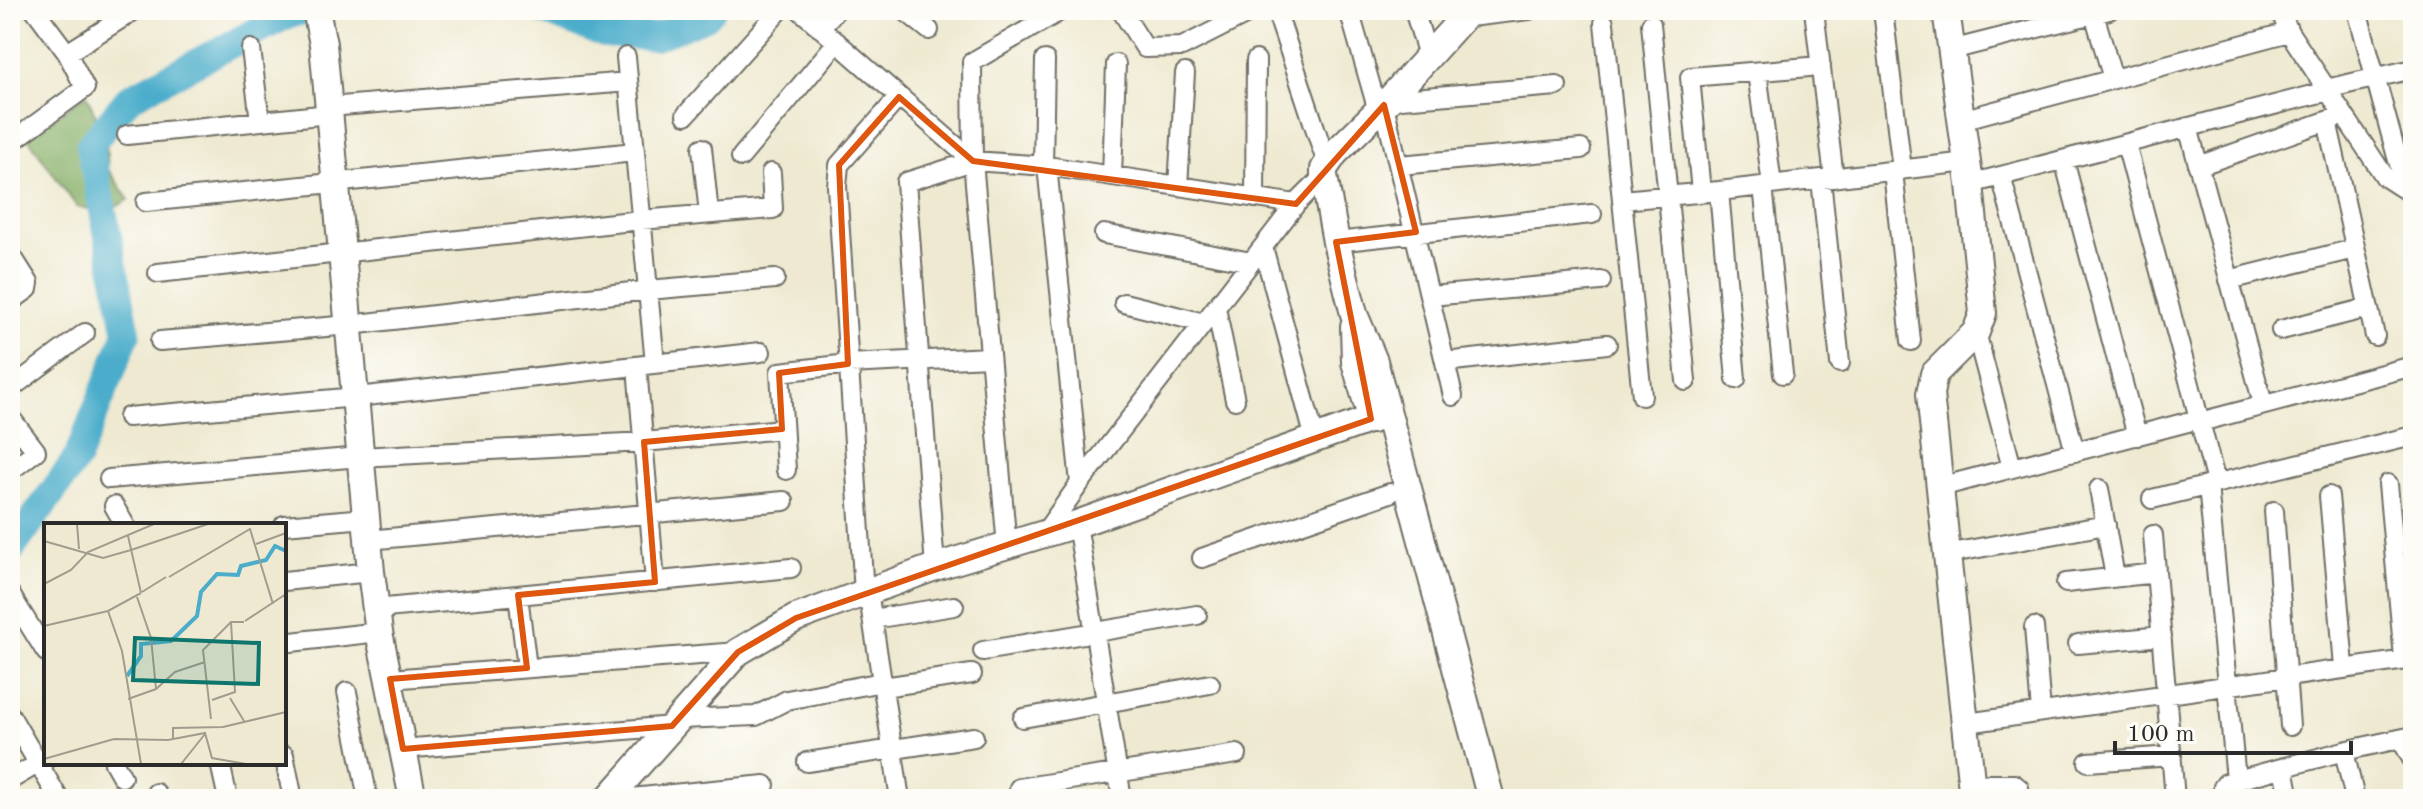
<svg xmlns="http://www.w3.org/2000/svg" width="2423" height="809" font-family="'Old Standard TT',serif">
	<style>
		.forest { fill: #85af66; stroke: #586d48; stroke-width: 2 }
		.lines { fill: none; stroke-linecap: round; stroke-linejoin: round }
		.river { stroke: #4cadcb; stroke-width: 28 }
		.street-casing { stroke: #6f6e65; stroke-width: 22 }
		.secondary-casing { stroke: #6f6e65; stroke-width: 30 }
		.street { stroke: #fff; stroke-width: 18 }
		.secondary { stroke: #fff; stroke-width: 26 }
		.marked { fill: none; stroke: #df570e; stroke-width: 6; stroke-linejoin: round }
		.inset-river { fill: none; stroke: #4cadcb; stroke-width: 4 }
		.inset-road { fill: none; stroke: #a09d8e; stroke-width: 2 }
		.view { fill: #0f766e; fill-opacity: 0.15; stroke: #0f766e; stroke-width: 4 }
		.inset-edge { fill: none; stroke: #2b2b2b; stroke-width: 4 }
	</style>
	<rect width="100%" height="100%" fill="#fdfcf7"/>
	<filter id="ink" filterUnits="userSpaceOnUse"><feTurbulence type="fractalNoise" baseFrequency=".0125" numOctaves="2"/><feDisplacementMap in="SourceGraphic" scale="16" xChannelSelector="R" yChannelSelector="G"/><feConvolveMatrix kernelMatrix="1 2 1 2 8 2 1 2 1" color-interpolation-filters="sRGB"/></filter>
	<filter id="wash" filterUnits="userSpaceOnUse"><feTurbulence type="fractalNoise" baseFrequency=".006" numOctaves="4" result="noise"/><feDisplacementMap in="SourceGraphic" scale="32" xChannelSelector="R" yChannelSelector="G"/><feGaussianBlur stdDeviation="1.8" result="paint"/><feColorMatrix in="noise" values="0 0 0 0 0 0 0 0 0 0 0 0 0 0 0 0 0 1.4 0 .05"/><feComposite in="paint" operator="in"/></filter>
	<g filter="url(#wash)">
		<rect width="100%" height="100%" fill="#eee9d0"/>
		<path class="forest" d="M 86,94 L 106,138 L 108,169 L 129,200 L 108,211 L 77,207 L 28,138 Z"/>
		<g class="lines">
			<path class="river" d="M 541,10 L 604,34 L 655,37 L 706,17 L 712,10
				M 10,551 L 77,458 L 127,333 L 90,145 L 129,98 L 289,14 L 311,10"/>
		</g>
	</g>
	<g filter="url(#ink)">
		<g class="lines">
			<defs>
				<path id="street" d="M 800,10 L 973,161 L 1047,166 L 1296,204
					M 904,10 L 929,30
					M 1121,10 L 1145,48 L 1182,47 L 1255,10
					M 1276,10 L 1327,164
					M 1349,10 L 1378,111
					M 1414,10 L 1428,56
					M 1814,10 L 1834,178
					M 1883,10 L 1902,170
					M 2093,10 L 2113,79
					M 2280,10 L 2289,32 L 2385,177 L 2413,195
					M 2357,10 L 2406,190
					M 1461,18 L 1529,10
					M 1604,23 L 1642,396
					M 1651,24 L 1686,381
					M 820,28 L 836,10
					M 251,49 L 260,121
					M 1951,50 L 2109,10
					M 67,53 L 135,10
					M 626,57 L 655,364
					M 1757,72 L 1772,185
					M 2326,89 L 2413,69
					M 1389,100 L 1557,86
					M 1384,105 L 1453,396
					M 329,107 L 628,82
					M 686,115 L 780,10
					M 1961,120 L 2289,32
					M 2327,121 L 2375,336
					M 2188,127 L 2263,404
					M 127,135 L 329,114
					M 10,143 L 85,88 L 67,53 L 35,10
					M 2126,144 L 2216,482
					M 702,148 L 709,214
					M 741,157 L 837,42
					M 2064,160 L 2137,436
					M 1399,165 L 1581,149
					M 1043,166 L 1045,60
					M 1047,166 L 1080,483
					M 2198,166 L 2338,117
					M 1893,171 L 1911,341
					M 1112,176 L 1116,64
					M 2001,176 L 2075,452
					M 1821,179 L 1840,363
					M 1970,184 L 2328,91
					M 1178,186 L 1185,73
					M 1763,186 L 1783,374
					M 1719,191 L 1736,379
					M 1701,192 L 1690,77 L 1821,66
					M 1255,198 L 1256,60
					M 1622,200 L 1719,191 L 1967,162
					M 146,202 L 635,152
					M 1104,234 L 1251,262
					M 1336,242 L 1592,214
					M 1263,247 L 1315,439
					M 10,253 L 29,283 L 28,289 L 10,302
					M 158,273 L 641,220 L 773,209 L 771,173
					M 2229,280 L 2354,249
					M 1430,296 L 1601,281
					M 1124,303 L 1204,323
					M 1216,308 L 1235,400
					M 2281,330 L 2368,308
					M 1976,332 L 2012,468
					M 160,341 L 350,325 L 648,290 L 775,279
					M 1445,362 L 1607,344
					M 637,367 L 655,582
					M 10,389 L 85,333
					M 10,417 L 36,451 L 10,471
					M 128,417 L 357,397 L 761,352
					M 2200,422 L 2413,366
					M 786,470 L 780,372 L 848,364 L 989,357
					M 109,479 L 360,457 L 644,442 L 782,429
					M 2388,484 L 2404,658
					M 2208,485 L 2236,780
					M 1940,487 L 2199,419
					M 2099,489 L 2115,577
					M 2329,496 L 2344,666
					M 2152,499 L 2413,436
					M 114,506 L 125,525
					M 2274,511 L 2290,726
					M 1077,524 L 1122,799
					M 284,525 L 366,518
					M 1043,535 L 1080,483 L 1296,204 L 1324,176
					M 2153,535 L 2175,799
					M 368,540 L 784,501
					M 1007,547 L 973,161 L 972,62 L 1062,10
					M 1946,554 L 2106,525
					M 1202,558 L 1390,493
					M 935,567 L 906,182 L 973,161
					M 284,581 L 371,572
					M 2066,583 L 2156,573
					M 868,591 L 900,799
					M 864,593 L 837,186 L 839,165 L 899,97
					M 10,594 L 46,652
					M 518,595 L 527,668
					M 376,609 L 791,568
					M 873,619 L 954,606
					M 2034,627 L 2041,712
					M 291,642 L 379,632
					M 2078,644 L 2162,636
					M 983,651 L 1197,615
					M 390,679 L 738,652
					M 883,687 L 972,674
					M 347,692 L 368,799
					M 10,715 L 59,799
					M 1023,718 L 1210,684
					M 679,719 L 756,716 L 787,700 L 882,682
					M 1967,723 L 2413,659
					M 2401,739 L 2413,761
					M 403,749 L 672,726
					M 2344,751 L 2355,799
					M 284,755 L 293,799
					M 807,762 L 974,737
					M 2088,762 L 2172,756
					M 114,763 L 122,777
					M 220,763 L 228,799
					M 2284,767 L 2290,799
					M 10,780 L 46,759
					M 1972,784 L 2014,784 L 2019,788 L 2021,799
					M 1019,788 L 1237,754
					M 156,793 L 157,799
					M 621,799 L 765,785
					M 2225,799 L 2223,787 L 2226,783 L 2344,751 L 2413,736"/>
				<path id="secondary" d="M 316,10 L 323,44 L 371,572 L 379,632 L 413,799
					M 1470,10 L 1389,100 L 1335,153 L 1324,169 L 1324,176 L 1336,242 L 1354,314 L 1374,361 L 1491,799
					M 1946,10 L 1970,184 L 1983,313 L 1976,332 L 1934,374 L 1930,394 L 1973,799
					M 1354,326 L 1355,362 L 1372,420
					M 608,799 L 738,652 L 796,618 L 935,567 L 1077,524 L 1371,419 L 1389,417"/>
			</defs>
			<use href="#street" class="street-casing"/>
			<use href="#secondary" class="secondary-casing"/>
			<use href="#street" class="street"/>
			<use href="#secondary" class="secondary"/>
		</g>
	</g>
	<path class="marked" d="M 899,97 L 973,161 L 1296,204 L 1384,105 L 1416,232 L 1336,242 L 1371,419 L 796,618 L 738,652 L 672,726 L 403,749 L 390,679 L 527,668 L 518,595 L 655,582 L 644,442 L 782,429 L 779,373 L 848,364 L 839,165 Z"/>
	<g transform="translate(44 523)">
		<rect width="242" height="242" fill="#eee9d0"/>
		<path class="inset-river" d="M 83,153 L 97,133 L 97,121 L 127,118 L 153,93 L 157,69 L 173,51 L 194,52 L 197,43 L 222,37 L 231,23 L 242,28"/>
		<path class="inset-road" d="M 33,1 L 35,26M 84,13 L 97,70M 0,18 L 59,35 L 87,27M 212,21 L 242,10M 87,27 L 164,1M 125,54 L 206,6 L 229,81M 0,61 L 27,47 L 44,29 L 110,1M 98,69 L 122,54M 93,74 L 107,115 L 112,166M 64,88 L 78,128 L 97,241M 201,98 L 242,71M 0,103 L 64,88 L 97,70M 186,175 L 200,198M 84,176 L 112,166 L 131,149 L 161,139M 168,177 L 191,169 L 187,99M 167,196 L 159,127 L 187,99 L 200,99M 129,216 L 129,205 L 179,204 L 242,189M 0,236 L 70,216 L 124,217 L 161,210 L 168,235 L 202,241M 137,241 L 161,211"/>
		<path class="view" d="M 91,115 L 215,120 L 214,161 L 89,157 Z"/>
		<rect width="242" height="242" class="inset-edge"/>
	</g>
	<rect width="2423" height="809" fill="none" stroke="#fdfcf7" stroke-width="40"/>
	<path d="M2115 741v12h236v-12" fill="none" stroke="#2b2b2b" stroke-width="4"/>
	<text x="2127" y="741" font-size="24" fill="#2b2b2b" stroke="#fdfcf7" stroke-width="6" paint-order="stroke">100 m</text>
</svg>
